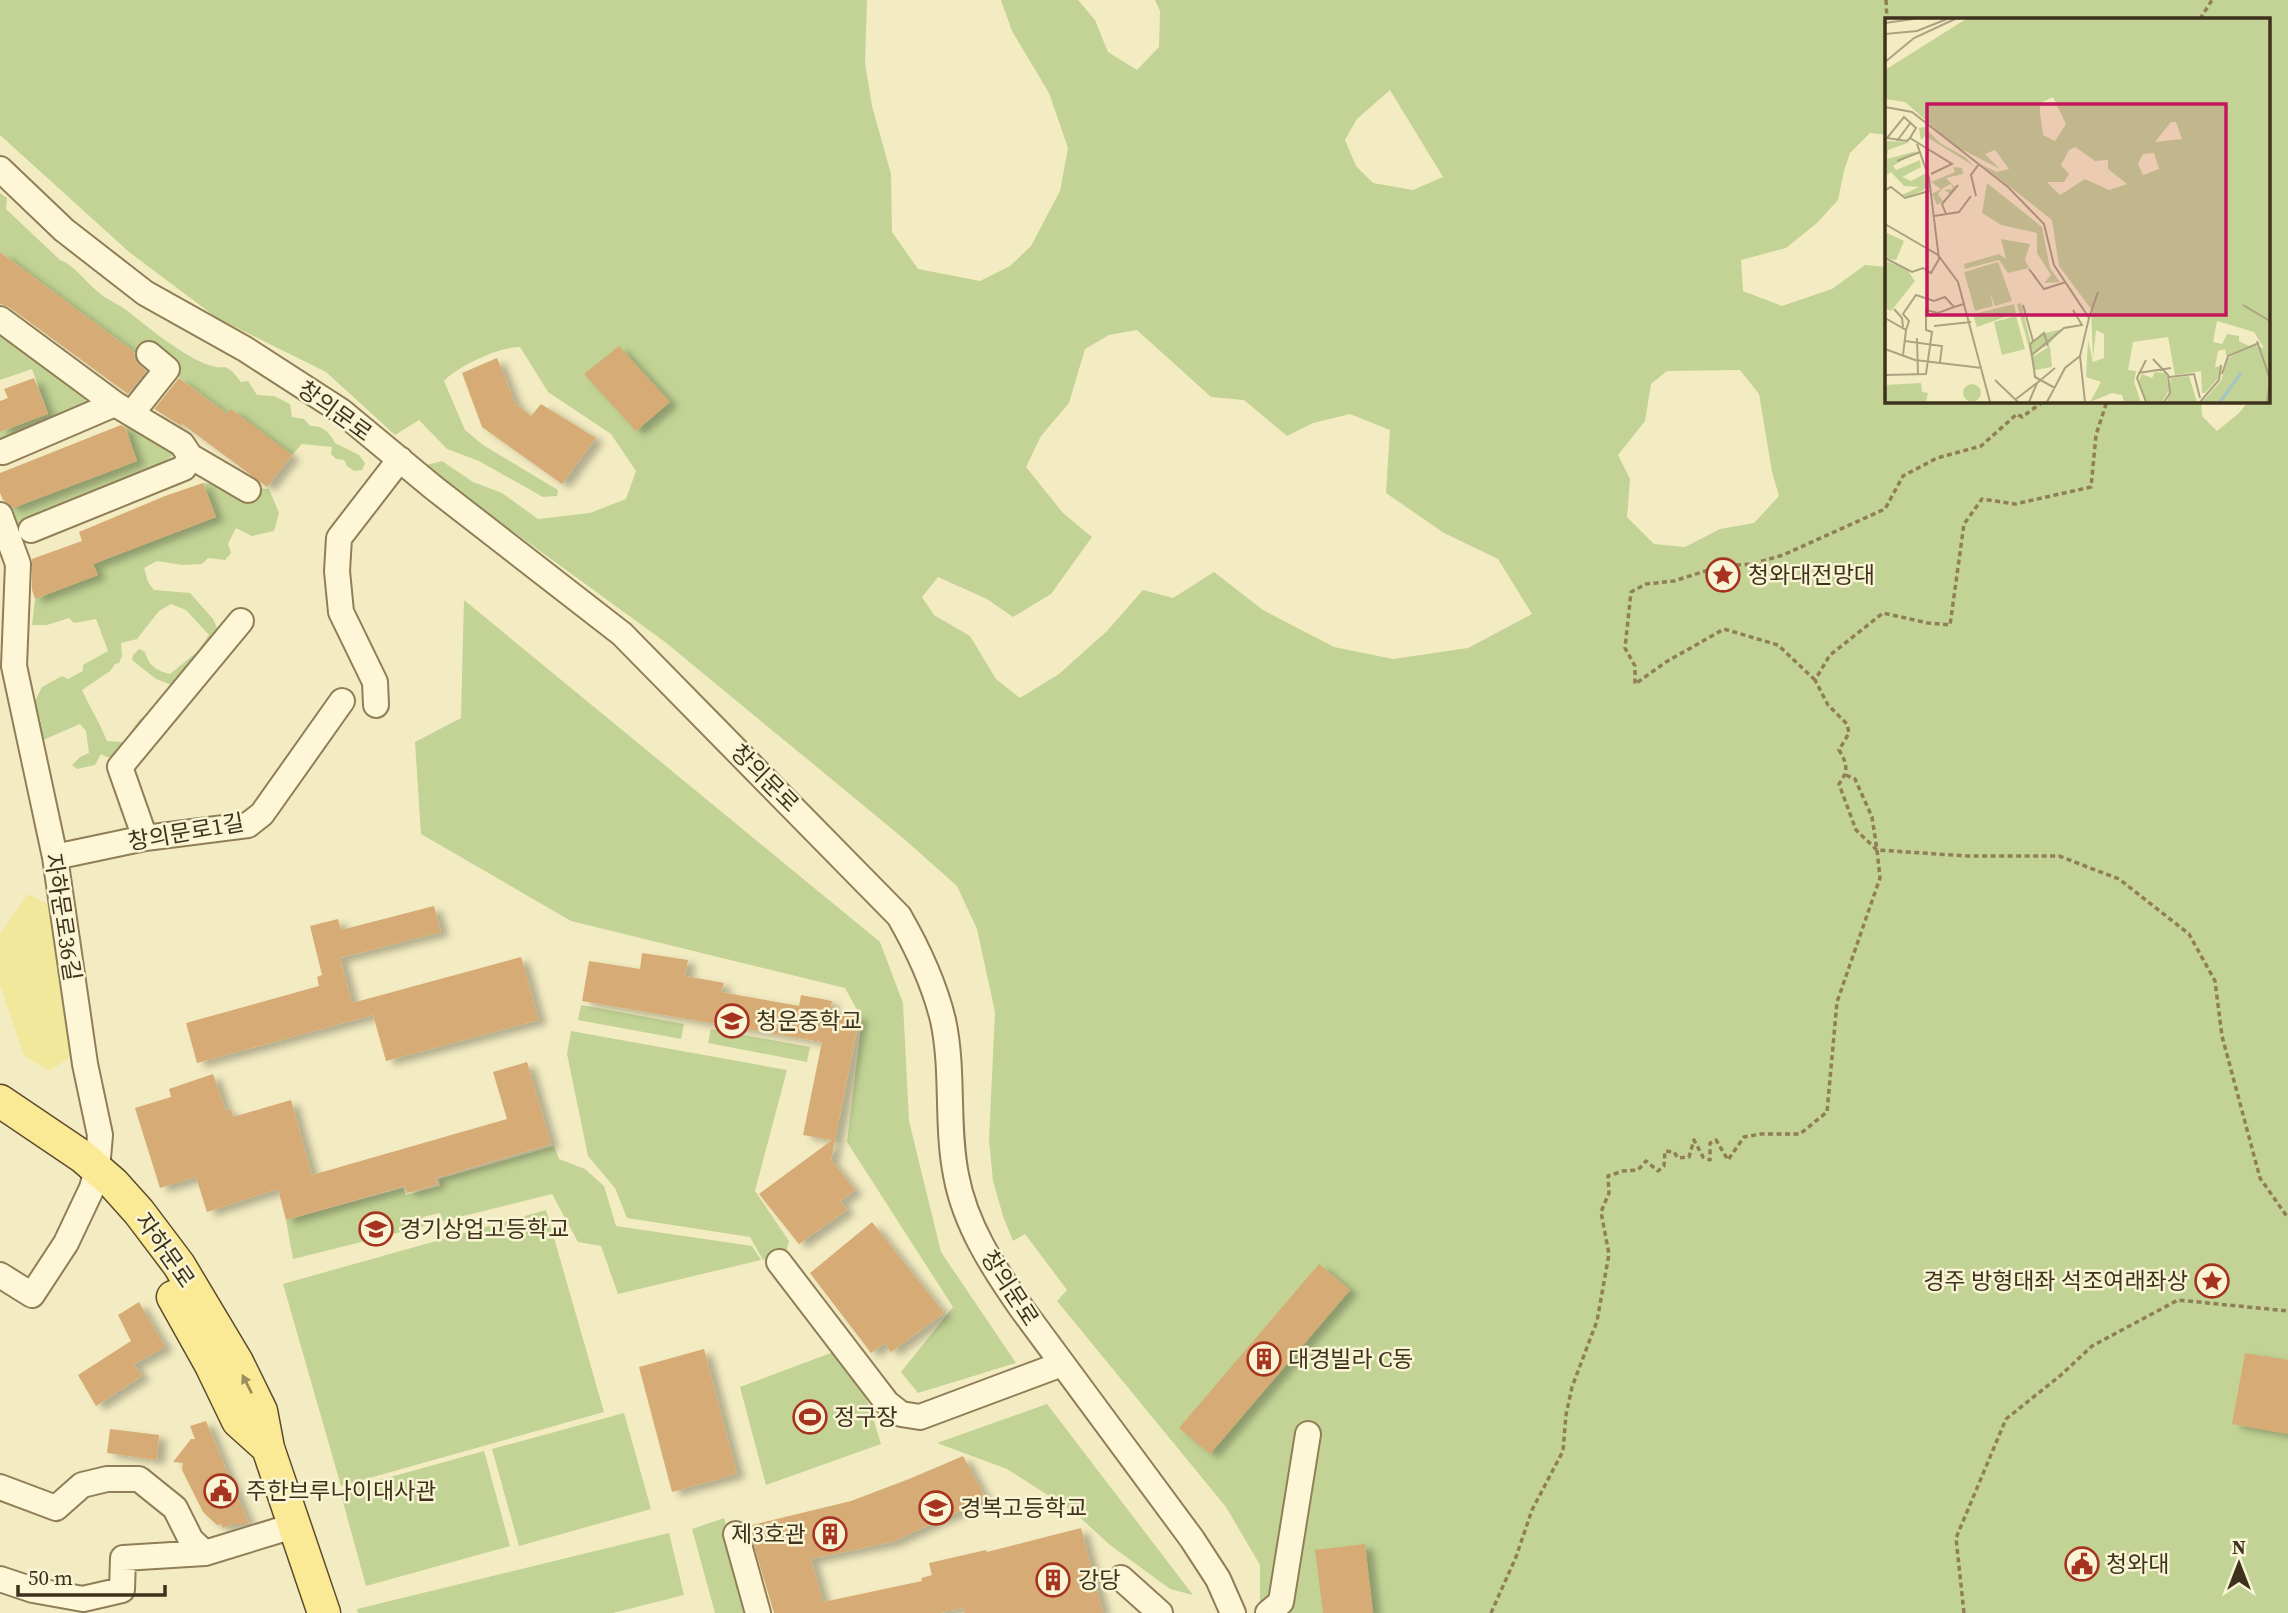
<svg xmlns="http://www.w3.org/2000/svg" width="2288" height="1613" font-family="'Source Serif 4','Noto Sans KR',serif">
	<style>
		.green { fill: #c2d395; fill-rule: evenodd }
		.sand { fill: #f2e89c }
		.building { fill: #d6ab74; filter: url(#shadow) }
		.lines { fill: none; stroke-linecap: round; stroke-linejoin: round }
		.minor-casing { stroke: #907e57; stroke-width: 28 }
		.major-casing { stroke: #5d4a2b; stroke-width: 35 }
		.path { stroke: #907e57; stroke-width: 3.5; stroke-dasharray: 5 3.5; stroke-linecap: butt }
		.minor { stroke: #fdf7d7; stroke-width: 24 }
		.major { stroke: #faea96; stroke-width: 32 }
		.oneway { fill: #9c8e5a }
		.labels { text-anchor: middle; stroke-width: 5; stroke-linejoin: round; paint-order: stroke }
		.street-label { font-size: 23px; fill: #3e321d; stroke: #f9f4d3 }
		.poi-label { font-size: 23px; fill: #3e321d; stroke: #f9f4d3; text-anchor: start }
		.inset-river { fill: none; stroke: #a5c5c1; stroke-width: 3.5 }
		.inset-road { fill: none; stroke: #aba280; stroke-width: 2 }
		.view { fill: #c2185b; fill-opacity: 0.15; stroke: #c2185b; stroke-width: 3.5 }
		.inset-edge { fill: none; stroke: #3e321d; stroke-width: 3.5 }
	</style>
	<defs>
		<filter id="shadow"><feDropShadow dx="8" dy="4.5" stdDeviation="3.5" flood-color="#0004"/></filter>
	</defs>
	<rect width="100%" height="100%" fill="#f3ecc2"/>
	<path class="green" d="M 0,0 L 867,0 L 865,63 L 872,106 L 891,174 L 892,232 L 918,269 L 980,281 L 1010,266 L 1031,246 L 1060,191 L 1068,148 L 1049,93 L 1012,31 L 1001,0 L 1078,0 L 1095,20 L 1108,52 L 1137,70 L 1159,47 L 1160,11 L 1155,0 L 2288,0 L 2288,1613 L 1260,1613 L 1260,1565 L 1226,1507 L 1057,1301 L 1067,1290 L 1025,1234 L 1013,1241 L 1003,1216 L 993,1181 L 989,1140 L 995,1012 L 977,929 L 957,886 L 903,838 L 665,642 L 423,466 L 442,461 L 473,482 L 502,493 L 538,519 L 590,513 L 626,499 L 636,471 L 611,434 L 548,392 L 520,347 C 499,347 458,366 444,381 L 465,430 L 483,445 L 558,490 L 557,496 L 543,497 L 479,461 L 447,449 L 419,420 L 395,435 L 326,372 L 217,318 L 129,252 L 0,135 ZM 1887,19 L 2269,19 L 2269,401 L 2249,401 L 2239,413 L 2217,431 L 2202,416 L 2201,401 L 1887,401 L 1887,267 L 1865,265 L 1832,289 L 1782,306 L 1743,291 L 1741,260 L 1786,248 L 1817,223 L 1838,200 L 1844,171 L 1850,153 L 1870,133 L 1887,135 ZM 1390,90 L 1443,177 L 1413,190 L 1373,183 L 1356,166 L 1345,140 L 1357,119 ZM 1137,330 L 1211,397 L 1244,400 L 1287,436 L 1313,423 L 1350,414 L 1390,430 L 1386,493 L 1444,533 L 1498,559 L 1532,614 L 1468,648 L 1393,659 L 1334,647 L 1263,610 L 1214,572 L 1173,598 L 1143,590 L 1107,631 L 1059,674 L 1020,698 L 996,679 L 970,636 L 934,615 L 922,597 L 938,577 L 987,599 L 1013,617 L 1051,594 L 1092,537 L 1063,513 L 1026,467 L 1041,436 L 1069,403 L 1085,349 L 1109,335 ZM 1740,370 L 1759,394 L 1772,472 L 1779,496 L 1754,523 L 1720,529 L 1685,547 L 1654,544 L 1627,517 L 1630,479 L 1618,455 L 1645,421 L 1651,384 L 1667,371 Z
		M 0,193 L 7,198 L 6,209 L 60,260 C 73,264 85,281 97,291 C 107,300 119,304 129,312 C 148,327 201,372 225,367 L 232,371 L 241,382 L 248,381 L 257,395 L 274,396 L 290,404 L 292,417 L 304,419 L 310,426 C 322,425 330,432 335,443 L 359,455 L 365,463 L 362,470 L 354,471 L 347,466 L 344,460 L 336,459 L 331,454 L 332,447 L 302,444 L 292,455 L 227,414 L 173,373 L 157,369 L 0,252 Z
		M 0,330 L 88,398 L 88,407 L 0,451 L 0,432 L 48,413 L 32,369 L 0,380 Z
		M 132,420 L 149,434 L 154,442 L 162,440 L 175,454 L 160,465 L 35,514 L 36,518 L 21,534 L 14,531 L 7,510 L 137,461 L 124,424 Z
		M 203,483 L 269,489 L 279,513 L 274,531 L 252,536 L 236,528 L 228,544 L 231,553 L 225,560 L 208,558 L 202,564 L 182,565 L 157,561 L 144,568 L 148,582 L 154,590 L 190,593 L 213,619 L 218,630 L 177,687 L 156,679 L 132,660 L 133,655 L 139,649 L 145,652 C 148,665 157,671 170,674 L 197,652 L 209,635 L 186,610 L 171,604 L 159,611 L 137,639 L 121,643 L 122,656 L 119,663 L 115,664 L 110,671 L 82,690 C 90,708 100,723 107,741 L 124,742 L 139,720 L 149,712 L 151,721 L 121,758 L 107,757 L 101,754 L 95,765 L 77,769 L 72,765 L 80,757 L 89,753 L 86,731 L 80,724 L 41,741 L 34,723 L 41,721 L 31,709 L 42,687 L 62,676 L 68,679 L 83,671 L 83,665 L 108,651 L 96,619 L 74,623 L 69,618 L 47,625 L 32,625 L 35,599 L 97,575 L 93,564 L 216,517 Z
		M 464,600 L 880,942 L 903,1003 L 909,1121 L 941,1252 L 1016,1363 L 918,1393 L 901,1372 L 953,1307 L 847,1142 L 862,1019 L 845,988 L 571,921 L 421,834 L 415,742 L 461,718 Z
		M 581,1005 L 684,1024 L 681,1039 L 578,1020 Z
		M 711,1029 L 810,1047 L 807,1062 L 708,1043 Z
		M 571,1031 L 787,1070 L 755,1191 L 789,1241 L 786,1254 L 763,1260 L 750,1237 L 627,1218 L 615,1188 L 588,1156 L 567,1054 Z
		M 554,1146 L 559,1159 L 585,1169 L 604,1186 L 616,1226 L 752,1246 L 761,1260 L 618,1294 L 601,1246 L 578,1242 L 552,1194 L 443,1221 L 440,1213 L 423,1217 L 425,1226 L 293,1259 L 286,1220 L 403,1188 L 406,1195 L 440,1186 L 439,1179 Z
		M 546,1210 L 604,1412 L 341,1486 L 283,1284 Z
		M 836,1351 L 864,1390 L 881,1444 L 766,1485 L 740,1387 Z
		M 1047,1404 L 1193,1595 L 1170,1589 L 1110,1545 L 1074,1512 L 1007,1469 L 937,1443 Z
		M 624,1413 L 651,1509 L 519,1546 L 492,1449 Z
		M 484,1451 L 510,1546 L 366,1586 L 340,1491 Z
		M 724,1518 L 750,1613 L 715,1613 L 692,1529 Z
		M 669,1533 L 684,1595 L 613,1613 L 358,1613 L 357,1609 Z"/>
	<path class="sand" d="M 28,894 L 52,907 L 72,1056 L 49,1071 L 24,1056 L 0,985 L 0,934 Z"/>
	<path class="building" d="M 0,252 L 134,352 L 135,360 L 146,371 L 128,394 L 9,307 L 0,304 Z
		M 619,346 L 670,402 L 636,431 L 584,374 Z
		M 497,358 L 515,403 L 531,416 L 541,404 L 596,438 L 562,484 L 482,427 L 462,373 Z
		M 34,378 L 48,414 L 0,432 L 0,401 L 8,398 L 4,389 Z
		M 179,378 L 227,414 L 231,409 L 292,455 L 267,487 L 181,423 L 183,427 L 154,409 Z
		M 121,425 L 125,427 L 137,461 L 13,508 L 3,500 L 0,493 L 0,473 Z
		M 203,483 L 216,517 L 93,564 L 98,575 L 35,599 L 32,590 L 32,559 L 82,541 L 79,532 L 165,496 Z
		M 434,906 L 441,932 L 340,958 L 352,1003 L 521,957 L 539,1020 L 386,1061 L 373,1015 L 197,1063 L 186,1023 L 319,986 L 317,977 L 322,975 L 310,926 L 338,919 L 341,930 Z
		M 642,953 L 688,960 L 685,976 L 724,983 L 721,992 L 799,1006 L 801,995 L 832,1001 L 830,1011 L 860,1016 L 831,1160 L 855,1190 L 840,1201 L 847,1210 L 799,1244 L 759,1194 L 832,1140 L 803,1135 L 822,1042 L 582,1001 L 589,961 L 640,969 Z
		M 527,1062 L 551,1144 L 436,1178 L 438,1184 L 407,1193 L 405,1186 L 286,1220 L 278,1189 L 207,1212 L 196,1177 L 160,1188 L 135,1108 L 171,1097 L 169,1089 L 213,1074 L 226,1111 L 231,1109 L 233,1117 L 291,1100 L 312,1175 L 507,1119 L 493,1072 Z
		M 872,1222 L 944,1313 L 891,1352 L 885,1343 L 871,1353 L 810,1273 Z
		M 1319,1264 L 1350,1290 L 1210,1454 L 1179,1428 Z
		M 139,1302 L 165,1347 L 134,1364 L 142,1376 L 96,1406 L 78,1375 L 131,1341 L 118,1315 Z
		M 704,1349 L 737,1474 L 672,1492 L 639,1367 Z
		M 2245,1353 L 2288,1360 L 2288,1434 L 2232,1424 Z
		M 206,1421 L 221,1457 L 249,1524 L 232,1524 L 223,1528 L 221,1524 L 217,1525 L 203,1512 L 182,1470 L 183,1463 L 173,1462 L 191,1439 L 195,1439 L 190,1426 Z
		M 110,1429 L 159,1435 L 157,1460 L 107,1453 Z
		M 963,1456 L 986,1499 L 892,1542 L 811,1559 L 823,1602 L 922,1581 L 921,1578 L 932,1575 L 929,1563 L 986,1550 L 987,1552 L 1081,1528 L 1103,1613 L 964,1613 L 963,1608 L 940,1613 L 774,1613 L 748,1526 L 851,1501 L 909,1479 Z
		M 1365,1544 L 1373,1613 L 1323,1613 L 1315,1550 Z"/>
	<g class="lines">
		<defs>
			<path id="minor" d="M 0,169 L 64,230 L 145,293 L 245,349 L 341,411 L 434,488 L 622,634 L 899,916 C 918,949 934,983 943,1020 C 954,1071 946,1124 956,1175 C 965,1225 994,1269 1022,1309 L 1192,1539 L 1218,1579 L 1233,1613
				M 0,319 L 115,404 L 182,444 L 190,456 L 184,468 L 31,530
				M 132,413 L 167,369 L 149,354
				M 3,452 L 115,404
				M 190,456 L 248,490
				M 0,515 L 18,564 L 14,666 L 55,857 L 85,1064 L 100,1135 L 97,1169 L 92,1188 L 66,1243 L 32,1295 L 0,1275
				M 376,705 L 375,682 L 341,612 L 337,571 L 339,538 L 400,459
				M 145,838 L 120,767 L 241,621
				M 55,857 L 145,838 L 248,825 L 262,814 L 342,701
				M 779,1262 L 887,1403 L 901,1414 L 920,1417 L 1062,1364
				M 0,1487 L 56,1508 L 82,1485 L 107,1479 L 139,1479 L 175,1508 L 191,1540 L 205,1553 L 293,1526
				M 736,1534 L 758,1613
				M 1121,1578 L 1160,1613
				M 0,1579 L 33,1590 L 83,1599 L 122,1590 L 123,1558 L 205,1553
				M 1268,1613 L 1281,1602 L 1308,1434"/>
			<path id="major" d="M 0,1101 L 83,1157 L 113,1183 L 139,1212 L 179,1265 L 237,1362 L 261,1411 L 268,1448 L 324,1613
				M 173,1297 L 211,1365 L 238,1421 L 268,1448"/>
		</defs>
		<use href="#minor" class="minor-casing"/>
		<use href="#major" class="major-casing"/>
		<path class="path" d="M 1886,0 L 1887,21
			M 2200,19 L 2212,0
			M 1815,680 L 1778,645 L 1724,629 L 1666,662 L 1635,684 L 1635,666 L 1625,648 L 1631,592 L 1646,584 L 1674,581 L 1721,566 L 1752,564 L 1783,555 L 1885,509 L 1903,476 L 1937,458 L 1981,446 L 2017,414 L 2022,417 L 2044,401
			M 1846,775 L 1855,779 L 1872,817 L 1877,850 L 1856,830 L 1839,784 C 1849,771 1847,763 1839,750 L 1849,733 L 1847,724 L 1828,705 L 1815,680 L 1830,655 L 1883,613 L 1928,623 L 1950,625 L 1964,524 L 1982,499 L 2015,504 L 2091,487 L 2096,435 L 2107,401
			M 1491,1613 L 1516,1557 L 1532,1510 L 1563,1451 L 1566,1415 L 1572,1387 L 1597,1321 L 1609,1254 L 1601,1212 L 1609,1193 L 1608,1176 L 1623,1171 L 1638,1170 L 1646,1161 L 1658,1171 L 1664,1166 L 1665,1151 L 1674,1152 L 1678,1158 L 1689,1157 L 1694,1140 L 1703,1157 L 1710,1160 L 1710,1143 L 1716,1140 L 1728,1160 L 1744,1137 L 1761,1134 L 1800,1134 L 1827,1112 L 1837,1002 L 1880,878 L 1877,850 L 1968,856 L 2059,856 L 2119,879 L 2189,934 L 2215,981 L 2222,1036 L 2260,1178 L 2288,1218
			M 1964,1613 L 1956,1538 L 2006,1419 L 2061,1375 L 2092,1346 L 2178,1300 L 2288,1311"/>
		<use href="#minor" class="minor"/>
		<use href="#major" class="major"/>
	</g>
	<defs><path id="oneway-solid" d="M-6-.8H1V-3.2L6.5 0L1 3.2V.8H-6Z" transform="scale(1.75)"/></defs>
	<use class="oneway" href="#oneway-solid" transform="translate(247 1384) rotate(-117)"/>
	<defs>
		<symbol id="sight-ring" viewBox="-11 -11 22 22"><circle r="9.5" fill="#f9f4d3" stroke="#a6331f" stroke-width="1.5"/><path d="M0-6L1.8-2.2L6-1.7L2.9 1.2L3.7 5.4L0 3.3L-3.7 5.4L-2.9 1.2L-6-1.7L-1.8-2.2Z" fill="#a6331f"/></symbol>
		<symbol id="school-ring" viewBox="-11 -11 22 22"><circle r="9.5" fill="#f9f4d3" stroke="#a6331f" stroke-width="1.5"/><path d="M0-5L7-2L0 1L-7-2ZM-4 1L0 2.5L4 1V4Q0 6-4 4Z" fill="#a6331f"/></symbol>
		<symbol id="building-ring" viewBox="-11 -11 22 22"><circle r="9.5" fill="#f9f4d3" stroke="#a6331f" stroke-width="1.5"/><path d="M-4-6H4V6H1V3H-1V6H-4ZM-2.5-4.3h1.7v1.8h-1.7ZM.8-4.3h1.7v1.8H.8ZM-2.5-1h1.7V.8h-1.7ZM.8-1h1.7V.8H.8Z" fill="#a6331f"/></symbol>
		<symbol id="stadium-ring" viewBox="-11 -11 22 22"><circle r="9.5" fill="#f9f4d3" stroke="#a6331f" stroke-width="1.5"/><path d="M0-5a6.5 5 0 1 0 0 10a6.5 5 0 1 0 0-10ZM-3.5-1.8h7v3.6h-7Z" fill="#a6331f"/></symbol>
		<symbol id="civic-ring" viewBox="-11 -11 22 22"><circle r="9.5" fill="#f9f4d3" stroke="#a6331f" stroke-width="1.5"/><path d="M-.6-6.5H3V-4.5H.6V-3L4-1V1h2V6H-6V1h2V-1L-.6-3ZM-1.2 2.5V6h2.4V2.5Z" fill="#a6331f"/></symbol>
	</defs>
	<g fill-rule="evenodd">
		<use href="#sight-ring" x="1704" y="556" width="38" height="38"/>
		<use href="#school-ring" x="713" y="1002" width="38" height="38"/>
		<use href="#school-ring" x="357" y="1210" width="38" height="38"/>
		<use href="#sight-ring" x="2193" y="1262" width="38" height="38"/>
		<use href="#building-ring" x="1245" y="1340" width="38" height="38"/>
		<use href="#stadium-ring" x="791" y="1398" width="38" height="38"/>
		<use href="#civic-ring" x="202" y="1472" width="38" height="38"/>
		<use href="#school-ring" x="917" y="1489" width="38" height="38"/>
		<use href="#building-ring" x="811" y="1515" width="38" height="38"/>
		<use href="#civic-ring" x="2063" y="1545" width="38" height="38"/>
		<use href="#building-ring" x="1034" y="1561" width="38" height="38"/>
	</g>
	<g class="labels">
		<g class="street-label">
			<text transform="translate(335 411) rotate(36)" y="8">창의문로</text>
			<text transform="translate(765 778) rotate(45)" y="8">창의문로</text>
			<text transform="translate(186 832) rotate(-10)" y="8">창의문로1길</text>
			<text transform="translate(63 917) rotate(81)" y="8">자하문로36길</text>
			<text transform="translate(165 1250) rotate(55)" y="8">자하문로</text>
			<text transform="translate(1010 1288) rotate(57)" y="8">창의문로</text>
		</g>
		<g class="poi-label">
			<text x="1748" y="583">청와대전망대</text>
			<text x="756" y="1029">청운중학교</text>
			<text x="400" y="1237">경기상업고등학교</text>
			<text x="2188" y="1289" text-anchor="end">경주 방형대좌 석조여래좌상</text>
			<text x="1288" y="1367">대경빌라 C동</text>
			<text x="834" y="1425">정구장</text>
			<text x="246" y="1499">주한브루나이대사관</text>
			<text x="960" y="1516">경복고등학교</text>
			<text x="806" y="1542" text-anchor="end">제3호관</text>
			<text x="2106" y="1572">청와대</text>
			<text x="1078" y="1588">강당</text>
		</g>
	</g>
	<g transform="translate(1885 18)">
		<rect width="385" height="385" fill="#f3ecc2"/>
		<path d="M 81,1 L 385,1 L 385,384 L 317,384 L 336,363 L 343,340 L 370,327 L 379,330 L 369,314 L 332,303 L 328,324 L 337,326 L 342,316 L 354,318 L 354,323 L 364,328 L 341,338 L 340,331 L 333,333 L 330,349 L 337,348 L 336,357 L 320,375 L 317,375 L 316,353 L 290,357 L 283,319 L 248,324 L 243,352 L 251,353 L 249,364 L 256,384 L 239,384 L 237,377 L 227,375 L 205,384 L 216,364 L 201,359 L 203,322 L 208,344 L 219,340 L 219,316 L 211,312 L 208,340 L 206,291 L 174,248 L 167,202 L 97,147 L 112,154 L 124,151 L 110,132 L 100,136 L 115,151 L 70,128 L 20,84 L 0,81 L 0,52 ZM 168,79 L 181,106 L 170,123 L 158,117 L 155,94 L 155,85 ZM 286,104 L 291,104 L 297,121 L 270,124 ZM 190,129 L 210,143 L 223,142 L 223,151 L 242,166 L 224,172 L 200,161 L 175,177 L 162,164 L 179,164 L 184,156 L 176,147 L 184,132 ZM 269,135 L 274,151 L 258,157 L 253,146 L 258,136 ZM 39,109 L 55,125 L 80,139 L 89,148 L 40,118 L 36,122 L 34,110 ZM 0,123 L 25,124 L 3,132 L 2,141 L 32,133 L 8,148 L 11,152 L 35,142 L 36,149 L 17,159 L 26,163 L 41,155 L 43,168 L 37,173 L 21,179 L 17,177 L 34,169 L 19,168 L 6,154 L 0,158 ZM 68,149 L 77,150 L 78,156 L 61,160 L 70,169 L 65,176 L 59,172 L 68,171 L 66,166 L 58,170 L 53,176 L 58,183 L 52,187 L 47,176 L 56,171 L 46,164 L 70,154 ZM 102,165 L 157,209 L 165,250 L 175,264 L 159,265 L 166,257 L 152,235 L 152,215 L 116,207 L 97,195 ZM 0,214 L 19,223 L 11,242 L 0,240 ZM 116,221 L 145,226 L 140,242 L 144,250 L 123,255 L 114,242 L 80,251 L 79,246 L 114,236 L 121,241 ZM 0,243 L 21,250 L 30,263 L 6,293 L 0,290 ZM 113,244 L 127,283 L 110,288 L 105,275 L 108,288 L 90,293 L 79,254 ZM 136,285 L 146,326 L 160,315 L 178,311 L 162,328 L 148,334 L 149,338 L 165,328 L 167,349 L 150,352 L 132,286 ZM 129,286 L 131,295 L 92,309 L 88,296 ZM 131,298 L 140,331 L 117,337 L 109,304 ZM 270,354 L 281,355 L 284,372 L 277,384 L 261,383 L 254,362 L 257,356 L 267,360 ZM 304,358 L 312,384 L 282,384 L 286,360 ZM 36,365 L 37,374 L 43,375 L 41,384 L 0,384 L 0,367 ZM78 375a9 9 0 1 1 18 0a9 9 0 1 1-18 0Z" fill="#c2d395" fill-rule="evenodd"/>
		<path class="inset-river" d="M 335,384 L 356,355"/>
		<path class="inset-road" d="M 0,5 L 28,1M 0,16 L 32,13 L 62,1M 0,44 L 29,20 L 70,1M 0,89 L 27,94 L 123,169 L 159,206 L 169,247 L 204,300 L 195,338 L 200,384M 25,120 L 22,123 L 2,120 L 19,99 L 31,110 L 25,120 L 67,146 L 46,156M 12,123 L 26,104M 12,143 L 35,134M 0,172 L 6,169 L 20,180 L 44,173M 91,178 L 86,157 L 94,146M 61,196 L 57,186 L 73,167M 49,198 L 74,194 L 86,178M 0,206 L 53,237 L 73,264 L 105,384M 0,240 L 27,254 L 38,250 L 46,255 L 54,241 L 44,160 L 32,126M 144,251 L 159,271 L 181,264M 138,287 L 148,323M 358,287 L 385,303M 9,291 L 17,300 L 18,309M 0,300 L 21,312 L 18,337M 204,300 L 213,274M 49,308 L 86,304M 21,312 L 24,303 L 18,296 L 31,277 L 49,283 L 60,279 L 69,289 L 79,286M 32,320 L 33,357M 20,323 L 57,328 L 55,344M 372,323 L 385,361M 0,331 L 30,342 L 97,350M 148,336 L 179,310 L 197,307 L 188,292M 268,341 L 283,357 L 285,375 L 279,384M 261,342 L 252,360 L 261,384M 149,351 L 145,326 L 159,315 L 163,328M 149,351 L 150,359 L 170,370M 253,355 L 286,350M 337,356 L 343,338 L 374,325M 0,357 L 41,356 L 47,314 L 41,312 L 41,292 L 53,295 L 69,289M 284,359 L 309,356 L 315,380M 110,362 L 133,384M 131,381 L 152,365M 144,384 L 152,365 L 170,350M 162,384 L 180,350 L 195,338M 315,384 L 334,362 L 336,347M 382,384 L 385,363"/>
		<path class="view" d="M 42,86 L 341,86 L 341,297 L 42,297 Z"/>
		<rect width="385" height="385" class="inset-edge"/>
	</g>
	<g transform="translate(2239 1564)" stroke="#f9f4d3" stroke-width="5" paint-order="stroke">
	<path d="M0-5L12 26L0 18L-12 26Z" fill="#3e321d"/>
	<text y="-10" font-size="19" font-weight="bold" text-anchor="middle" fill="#3e321d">N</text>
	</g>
	<path d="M18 1585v10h147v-10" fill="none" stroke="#3e321d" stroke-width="3.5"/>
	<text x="28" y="1585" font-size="21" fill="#3e321d" stroke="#f9f4d3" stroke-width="5" paint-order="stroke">50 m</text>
</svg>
